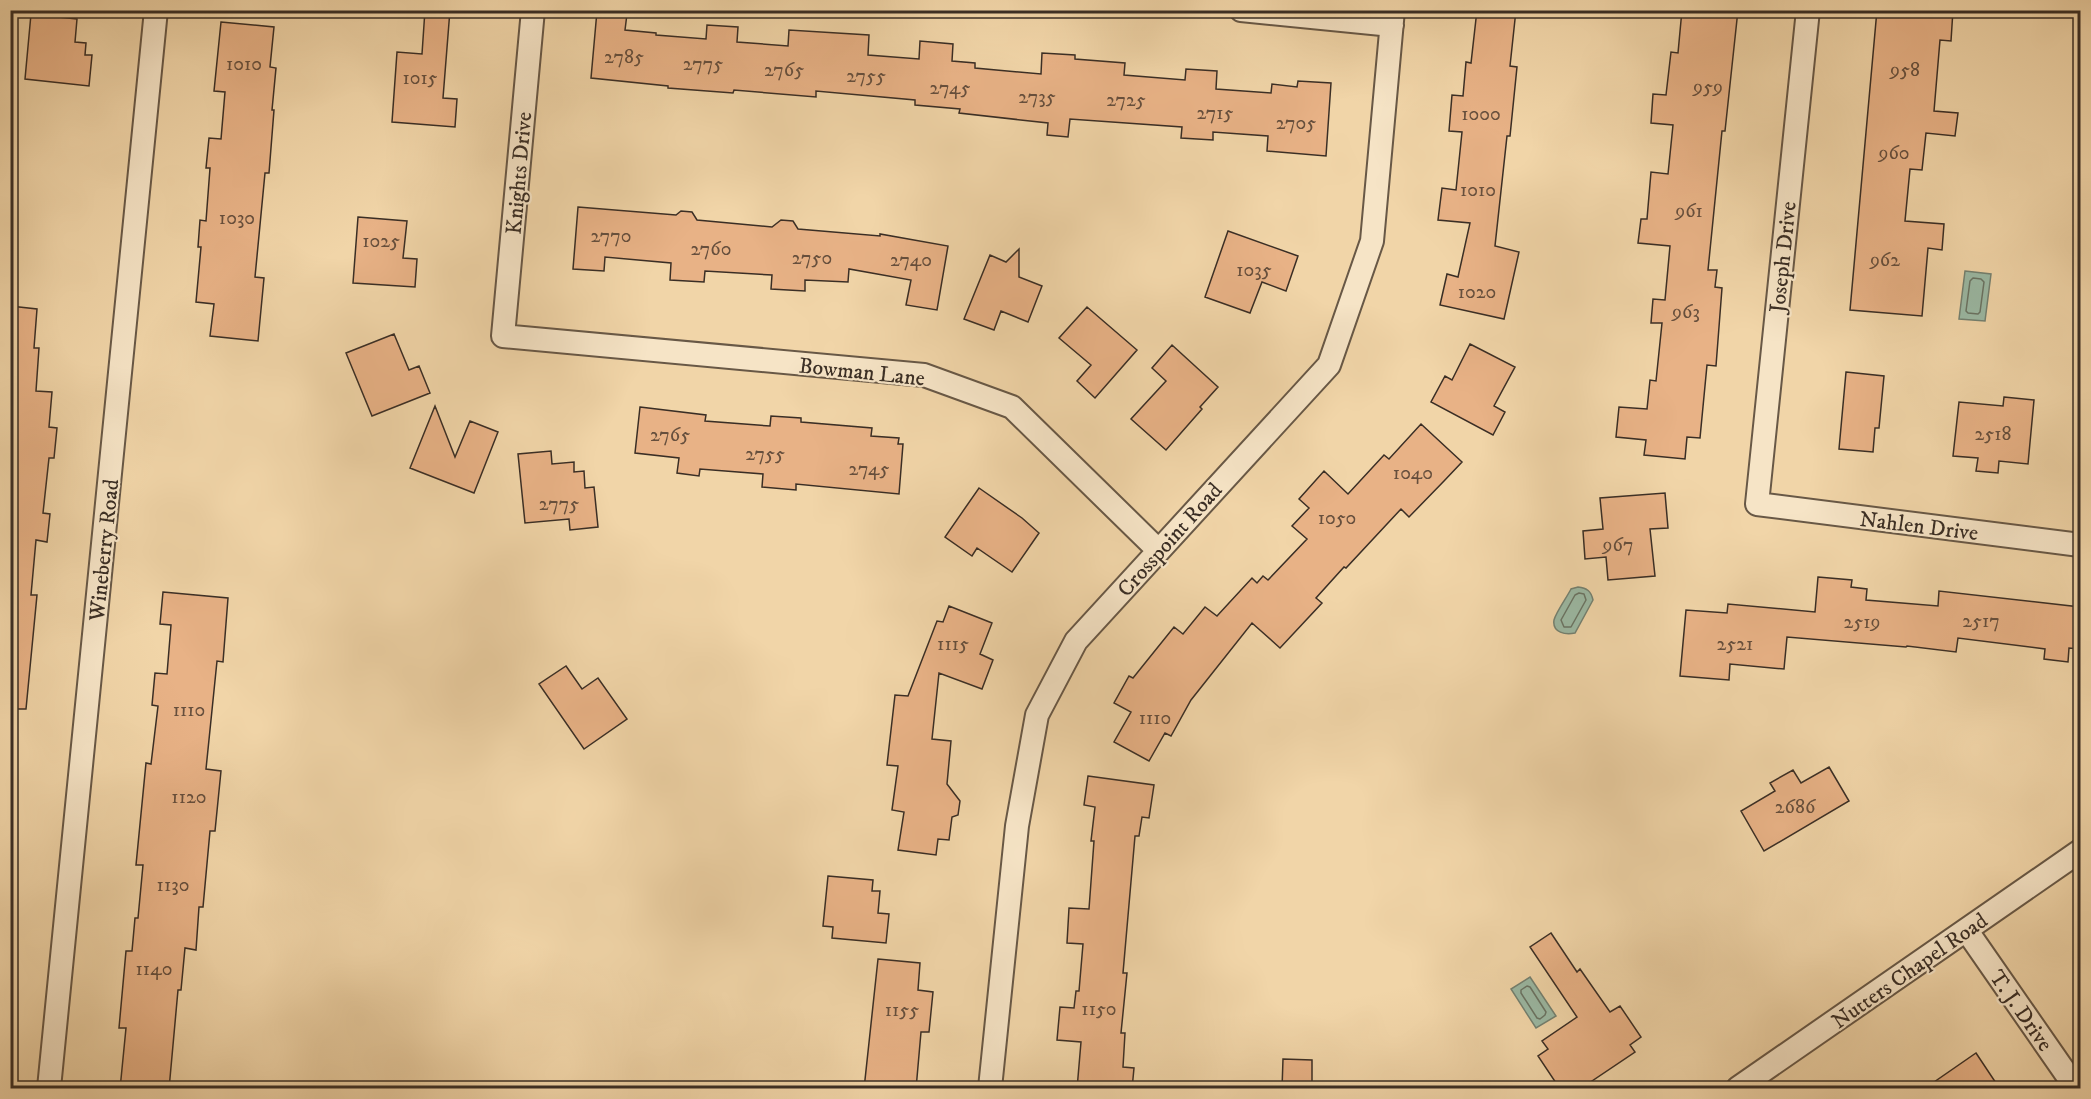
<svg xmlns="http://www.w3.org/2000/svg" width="2091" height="1099" font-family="'IM FELL DW Pica',serif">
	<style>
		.water { fill: #9bb9a4; stroke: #748171; stroke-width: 1.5 }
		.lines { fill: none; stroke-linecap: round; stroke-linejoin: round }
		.shore { stroke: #6a7464; stroke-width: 1.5 }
		.building { fill: #e8b286; stroke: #3a2e25; stroke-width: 1.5 }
		.minor-casing { stroke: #685846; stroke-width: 26 }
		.minor { stroke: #f6e4c6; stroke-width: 22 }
		.labels { text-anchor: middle; stroke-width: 4.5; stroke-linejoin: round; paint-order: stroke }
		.number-label { font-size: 20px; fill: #664f3d }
		.street-label { font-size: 22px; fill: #3a2e25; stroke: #f6e4c6 }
	</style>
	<rect width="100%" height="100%" fill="#f1d5a8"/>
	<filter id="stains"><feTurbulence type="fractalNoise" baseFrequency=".00333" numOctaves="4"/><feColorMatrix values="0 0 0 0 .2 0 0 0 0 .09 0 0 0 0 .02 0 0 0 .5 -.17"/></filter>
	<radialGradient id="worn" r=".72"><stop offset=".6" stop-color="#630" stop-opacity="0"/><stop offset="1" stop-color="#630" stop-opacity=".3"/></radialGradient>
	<path class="water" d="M 1965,271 L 1991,274 L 1985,321 L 1959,319 Z
		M 1578,587 C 1587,588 1591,591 1593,600 L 1575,633 C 1566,635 1552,633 1554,620 C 1556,612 1567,597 1571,589 Z
		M 1530,977 L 1556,1016 L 1536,1028 L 1511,989 Z"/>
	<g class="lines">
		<path class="shore" d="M 1973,278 L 1981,279 L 1984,282 L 1980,312 L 1978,314 L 1968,313 L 1966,311 L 1970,281 Z
			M 1579,593 L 1584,594 L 1586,600 L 1571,627 L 1564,627 L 1561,620 L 1575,595 Z
			M 1527,986 L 1530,987 L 1546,1012 L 1545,1015 L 1540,1019 L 1537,1018 L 1521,993 L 1521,990 Z"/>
	</g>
	<path class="building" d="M 425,10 L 450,10 L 443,98 L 457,99 L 455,127 L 392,122 L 397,52 L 422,54 Z
		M 1477,10 L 1516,10 L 1510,66 L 1517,67 L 1510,136 L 1507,136 L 1495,246 L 1519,252 L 1504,319 L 1440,305 L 1447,274 L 1458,277 L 1470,223 L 1438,220 L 1442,188 L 1456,190 L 1462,132 L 1449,131 L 1452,95 L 1463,96 L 1466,62 L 1471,63 Z
		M 1682,10 L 1738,10 L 1725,131 L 1722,131 L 1708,270 L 1717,270 L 1715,287 L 1722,288 L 1716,366 L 1707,365 L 1700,438 L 1687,437 L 1685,459 L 1644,455 L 1646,440 L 1616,437 L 1619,407 L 1647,409 L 1650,380 L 1656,381 L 1662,323 L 1651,323 L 1653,299 L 1665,300 L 1670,246 L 1638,243 L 1641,219 L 1647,219 L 1651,172 L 1668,174 L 1673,125 L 1651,123 L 1653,94 L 1666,95 L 1671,52 L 1678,53 Z
		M 1877,10 L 1953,10 L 1951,41 L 1940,40 L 1934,111 L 1958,113 L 1955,136 L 1926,133 L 1922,170 L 1910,169 L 1905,221 L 1944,224 L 1942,250 L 1928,248 L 1922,316 L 1850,310 Z
		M 597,11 L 627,14 L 625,30 L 656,33 L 656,35 L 706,39 L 707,25 L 738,27 L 737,42 L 788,46 L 789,30 L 869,35 L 868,55 L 919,59 L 920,41 L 953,44 L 952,61 L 975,63 L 975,68 L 1041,74 L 1042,53 L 1075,55 L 1075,59 L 1125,63 L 1124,75 L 1185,80 L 1186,69 L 1217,71 L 1216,89 L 1271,93 L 1272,84 L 1297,87 L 1298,81 L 1331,83 L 1326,156 L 1267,151 L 1268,136 L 1213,132 L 1213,140 L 1181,138 L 1182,127 L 1070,119 L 1068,137 L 1047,135 L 1048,123 L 959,113 L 960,109 L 915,105 L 915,100 L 816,91 L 816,97 L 734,90 L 733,93 L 668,88 L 668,86 L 591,78 Z
		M 31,14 L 77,19 L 75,42 L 86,43 L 85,55 L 92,55 L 89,86 L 25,79 Z
		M 221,22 L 274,27 L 270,67 L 276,68 L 272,110 L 274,110 L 269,173 L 265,173 L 255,277 L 264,278 L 258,341 L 210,336 L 214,304 L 196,302 L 201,247 L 198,247 L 200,220 L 206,221 L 210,168 L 206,168 L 209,138 L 221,139 L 225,92 L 214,91 Z
		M 578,207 L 676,215 L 681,211 L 692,212 L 697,220 L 772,227 L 781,220 L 793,221 L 798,229 L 880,236 L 880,234 L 948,246 L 937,310 L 906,305 L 911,280 L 849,269 L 848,282 L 805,280 L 805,291 L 771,289 L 772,275 L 705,271 L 704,282 L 670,280 L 671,263 L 605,257 L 604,271 L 573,269 Z
		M 358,217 L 407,221 L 403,258 L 417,259 L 415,287 L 353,283 Z
		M 1228,231 L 1298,256 L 1286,291 L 1262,282 L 1250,313 L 1205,297 Z
		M 1019,249 L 1019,277 L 1042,286 L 1028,322 L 1001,311 L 994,330 L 964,319 L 990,255 L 1006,262 Z
		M 10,306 L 37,309 L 34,348 L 39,348 L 36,391 L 52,392 L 49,427 L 57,428 L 54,458 L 49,458 L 43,513 L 50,514 L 47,542 L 36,540 L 31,595 L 37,595 L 26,709 L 10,709 Z
		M 1087,307 L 1137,350 L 1095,398 L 1077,381 L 1091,365 L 1059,338 Z
		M 394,334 L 409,370 L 419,366 L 430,393 L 372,416 L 346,353 Z
		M 1470,344 L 1515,367 L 1494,406 L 1505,412 L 1493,435 L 1431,402 L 1445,376 L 1452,380 Z
		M 1172,345 L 1218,387 L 1200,407 L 1202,409 L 1166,450 L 1131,419 L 1166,381 L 1152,368 Z
		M 1846,372 L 1884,376 L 1879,428 L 1875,428 L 1873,452 L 1839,449 Z
		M 2004,397 L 2034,400 L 2028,464 L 1999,461 L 1998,473 L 1976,471 L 1978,458 L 1953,456 L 1959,402 L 2003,406 Z
		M 435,406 L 455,457 L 470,421 L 498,432 L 474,493 L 410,468 Z
		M 640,407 L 706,415 L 705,421 L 770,426 L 771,416 L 801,418 L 801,422 L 872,428 L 871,436 L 899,438 L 898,444 L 903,444 L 899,494 L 796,484 L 796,490 L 762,487 L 763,474 L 700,469 L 699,476 L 677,473 L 679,458 L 635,453 Z
		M 1421,424 L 1462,462 L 1444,481 L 1409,517 L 1401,509 L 1346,568 L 1344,567 L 1316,598 L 1322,603 L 1280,648 L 1252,623 L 1191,700 L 1171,736 L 1165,733 L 1149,761 L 1114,742 L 1131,712 L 1114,703 L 1129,676 L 1133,678 L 1174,627 L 1183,634 L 1205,607 L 1217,616 L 1252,578 L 1257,583 L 1263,576 L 1268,580 L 1307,539 L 1292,526 L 1309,508 L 1299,499 L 1324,471 L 1348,494 L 1384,455 L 1389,459 Z
		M 551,451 L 552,464 L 574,462 L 574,472 L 584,471 L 585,488 L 594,487 L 598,527 L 570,530 L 569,519 L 525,523 L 518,454 Z
		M 979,488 L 1022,518 L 1039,533 L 1012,572 L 977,548 L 972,556 L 945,537 Z
		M 1665,493 L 1668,528 L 1650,529 L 1655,576 L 1608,580 L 1606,557 L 1585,559 L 1583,531 L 1603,529 L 1600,498 Z
		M 1818,577 L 1852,580 L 1851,587 L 1867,589 L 1866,600 L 1938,606 L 1939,591 L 2080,607 L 2080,649 L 2069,648 L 2068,662 L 2044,659 L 2045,649 L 1958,638 L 1956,652 L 1907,646 L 1906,647 L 1787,637 L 1784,669 L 1730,664 L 1729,680 L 1680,676 L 1686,610 L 1727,613 L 1728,604 L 1815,612 Z
		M 163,592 L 228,598 L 223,662 L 217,661 L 206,769 L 221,771 L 215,831 L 210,831 L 203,907 L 199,907 L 196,950 L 185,948 L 181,990 L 178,990 L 169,1089 L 120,1089 L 126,1028 L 119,1028 L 126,951 L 132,951 L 135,918 L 138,918 L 143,865 L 136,865 L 146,763 L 151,764 L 158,706 L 152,705 L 155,673 L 167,674 L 171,625 L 160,624 Z
		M 949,606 L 992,623 L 980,654 L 993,660 L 982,689 L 939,673 L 932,739 L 951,741 L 947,784 L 960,801 L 958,815 L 952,817 L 949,840 L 938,839 L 936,855 L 898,850 L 904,812 L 892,810 L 898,766 L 887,765 L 895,695 L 908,696 L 937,621 L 943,622 Z
		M 566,666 L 582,689 L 598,678 L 627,719 L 584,749 L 539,684 Z
		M 1829,767 L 1849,801 L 1764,851 L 1741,811 L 1775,791 L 1770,783 L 1793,770 L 1801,783 Z
		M 1088,776 L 1154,785 L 1149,818 L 1142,817 L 1139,836 L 1135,836 L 1123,973 L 1127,973 L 1121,1033 L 1125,1033 L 1123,1067 L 1134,1068 L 1132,1089 L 1077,1089 L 1081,1042 L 1057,1040 L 1060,1007 L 1074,1008 L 1076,991 L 1079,991 L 1083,944 L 1067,943 L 1069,908 L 1089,909 L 1094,841 L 1091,841 L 1095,807 L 1084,805 Z
		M 828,876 L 873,880 L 872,891 L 880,891 L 878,913 L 889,914 L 886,943 L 832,938 L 833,927 L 823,926 Z
		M 1551,933 L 1577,972 L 1580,969 L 1610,1012 L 1620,1006 L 1641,1037 L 1630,1045 L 1635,1052 L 1580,1089 L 1560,1089 L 1538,1056 L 1548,1049 L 1542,1041 L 1577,1017 L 1530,947 Z
		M 878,959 L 920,963 L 918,990 L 933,992 L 929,1032 L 921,1032 L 916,1089 L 864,1089 Z
		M 1976,1053 L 2000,1089 L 1924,1089 Z
		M 1283,1059 L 1312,1060 L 1312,1089 L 1282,1089 Z"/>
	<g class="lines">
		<defs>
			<path id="minor" d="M 533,10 L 503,336 L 924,375 L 1012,407 L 1158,550
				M 1241,10 L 1392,25
				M 1808,10 L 1757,504 L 2080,545
				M 1967,931 L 2076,1088
				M 49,1088 L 156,10
				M 990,1088 L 1017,826 L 1037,715 L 1076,641 L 1329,365 L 1372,241 L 1393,10
				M 1738,1088 L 2080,851"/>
		</defs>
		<use href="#minor" class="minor-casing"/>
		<use href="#minor" class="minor"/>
	</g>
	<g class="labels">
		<g class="number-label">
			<text x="624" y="63">2785</text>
			<text x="244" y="70">1010</text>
			<text x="703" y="70">2775</text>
			<text x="784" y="76">2765</text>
			<text x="1905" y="76">958</text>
			<text x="866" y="82">2755</text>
			<text x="420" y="84">1015</text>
			<text x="1708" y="93">959</text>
			<text x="950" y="94">2745</text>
			<text x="1037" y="103">2735</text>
			<text x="1126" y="106">2725</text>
			<text x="1215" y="119">2715</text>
			<text x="1481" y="120">1000</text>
			<text x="1296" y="129">2705</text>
			<text x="1894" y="159">960</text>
			<text x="1478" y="196">1010</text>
			<text x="1689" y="217">961</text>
			<text x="237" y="224">1030</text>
			<text x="611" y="242">2770</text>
			<text x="381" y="247">1025</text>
			<text x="711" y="255">2760</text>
			<text x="812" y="264">2750</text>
			<text x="911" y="266">2740</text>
			<text x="1885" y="266">962</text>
			<text x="1254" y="276">1035</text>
			<text x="1477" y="298">1020</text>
			<text x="1686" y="318">963</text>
			<text x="1993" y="440">2518</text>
			<text x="670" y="441">2765</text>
			<text x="765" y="460">2755</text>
			<text x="869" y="475">2745</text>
			<text x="1413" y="479">1040</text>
			<text x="559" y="510">2775</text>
			<text x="1337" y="524">1050</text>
			<text x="1618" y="551">967</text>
			<text x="1981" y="627">2517</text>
			<text x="1862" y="628">2519</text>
			<text x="953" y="650">1115</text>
			<text x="1735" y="650">2521</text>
			<text x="189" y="716">1110</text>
			<text x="1155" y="724">1110</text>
			<text x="189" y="803">1120</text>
			<text x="1795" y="813">2686</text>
			<text x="173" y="891">1130</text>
			<text x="154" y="975">1140</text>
			<text x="1099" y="1015">1150</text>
			<text x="902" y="1016">1155</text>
		</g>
		<g class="street-label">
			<text transform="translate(518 173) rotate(-85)" y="8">Knights Drive</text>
			<text transform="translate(1782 257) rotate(-84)" y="8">Joseph Drive</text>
			<text transform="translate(862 371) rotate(6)" y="8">Bowman Lane</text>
			<text transform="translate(1919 525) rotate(7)" y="8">Nahlen Drive</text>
			<text transform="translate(1169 539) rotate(-48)" y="8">Crosspoint Road</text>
			<text transform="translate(103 550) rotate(-84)" y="8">Wineberry Road</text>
			<text transform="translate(1909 970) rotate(-35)" y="8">Nutters Chapel Road</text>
			<text transform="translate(2022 1010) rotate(55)" y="8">T. J. Drive</text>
		</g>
	</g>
	<rect width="2091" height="1099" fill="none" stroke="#f1d5a8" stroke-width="36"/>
	<rect x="12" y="12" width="2067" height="1075" fill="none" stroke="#3a2e25" stroke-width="3"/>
	<rect x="18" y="18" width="2055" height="1063" fill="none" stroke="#3a2e25" stroke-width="1.5"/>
	<rect width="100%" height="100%" filter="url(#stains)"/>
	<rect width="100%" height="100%" fill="url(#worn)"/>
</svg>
